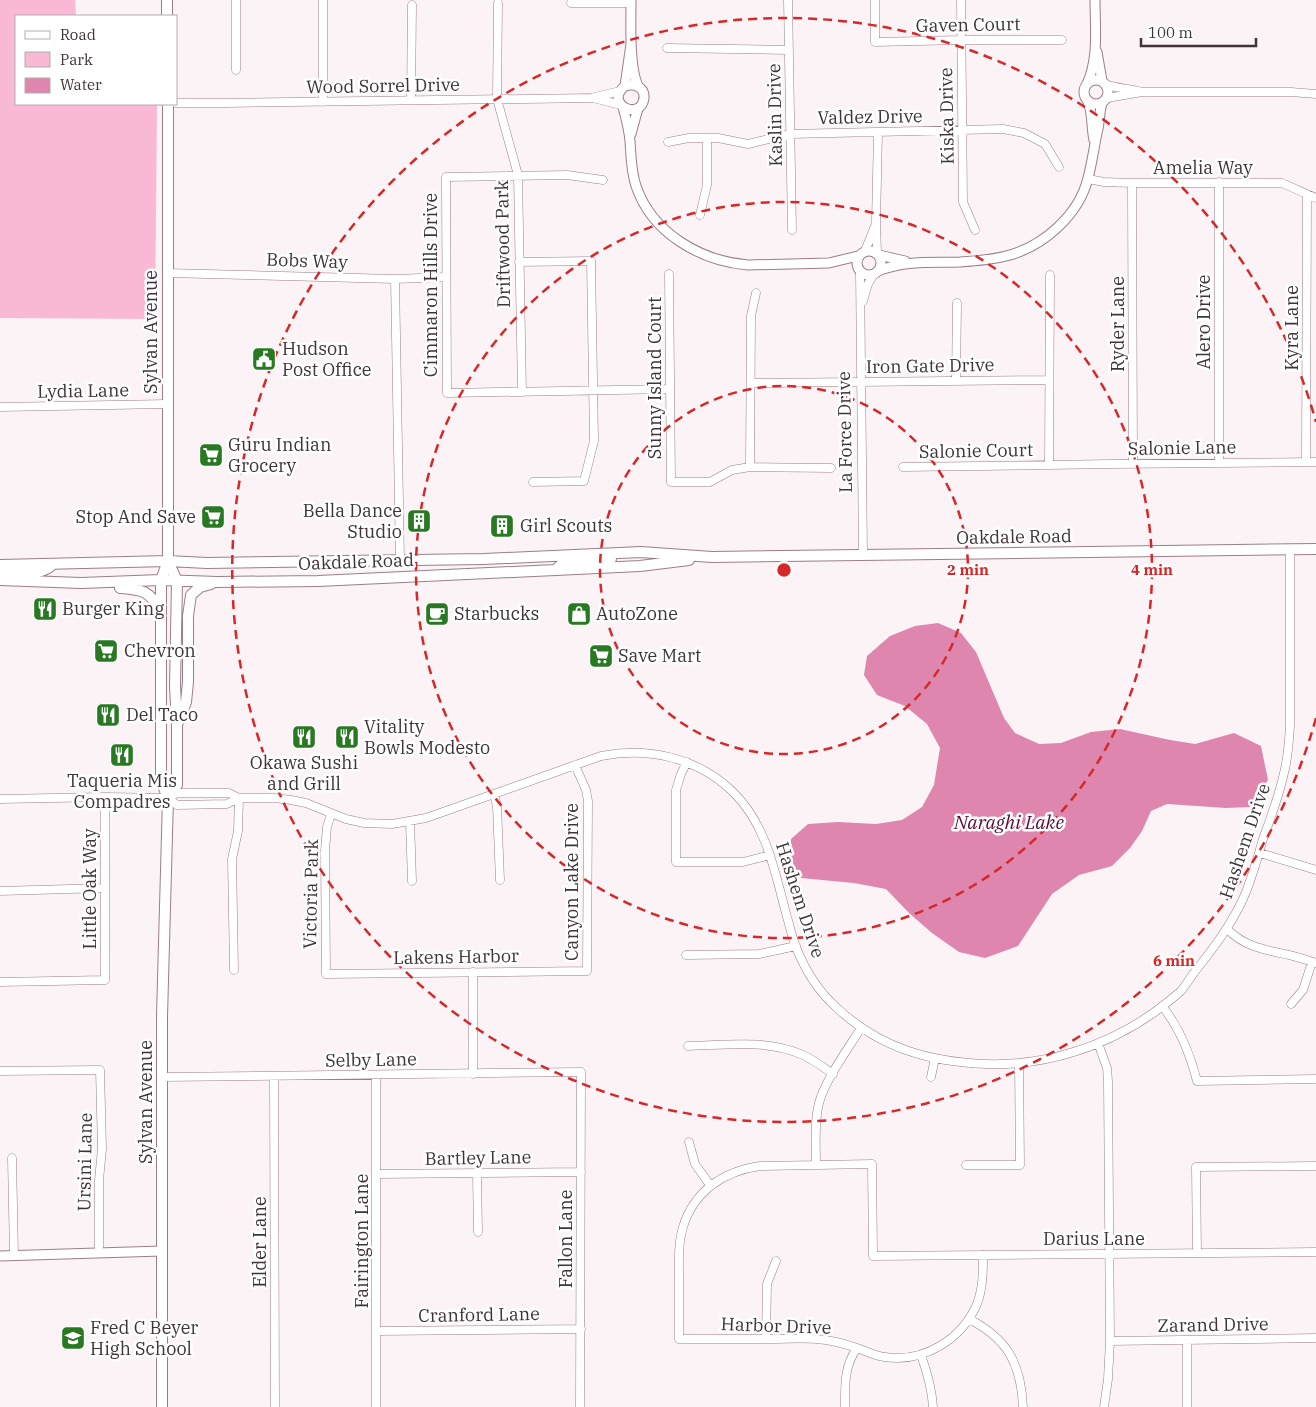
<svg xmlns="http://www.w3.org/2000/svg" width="1316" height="1407" font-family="'IBM Plex Serif',serif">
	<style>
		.green { fill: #f9b9d4 }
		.water { fill: #de86ad }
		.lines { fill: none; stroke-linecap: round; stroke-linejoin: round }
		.minor-casing { stroke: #9d7d8a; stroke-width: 9 }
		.tertiary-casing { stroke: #9d7d8a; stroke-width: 11 }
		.secondary-casing { stroke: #9d7d8a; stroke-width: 12 }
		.minor { stroke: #fff; stroke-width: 8 }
		.tertiary { stroke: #fff; stroke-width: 9 }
		.secondary { stroke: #fff; stroke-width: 10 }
		.ring { fill: none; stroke: #d62828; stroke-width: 2.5; stroke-dasharray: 9 6 }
		.labels { text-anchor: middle; stroke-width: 5; stroke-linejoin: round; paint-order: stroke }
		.street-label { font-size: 18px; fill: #413338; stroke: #fff }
		.poi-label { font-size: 18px; fill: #413338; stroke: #fff; text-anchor: start }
		.water-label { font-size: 19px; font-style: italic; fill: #5a0b38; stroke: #fff }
		.centre { fill: #d62828; stroke: #fff; stroke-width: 2.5 }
		.ring-label { font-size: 15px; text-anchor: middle; font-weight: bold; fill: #d62828; stroke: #fff; stroke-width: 5; stroke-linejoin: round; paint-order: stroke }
	</style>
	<rect width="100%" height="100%" fill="#fbf3f6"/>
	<path class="green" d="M 0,0 L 75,0 L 76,16 L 16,16 L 16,104 L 157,104 L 155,319 L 0,318 Z"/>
	<path class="water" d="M 938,623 L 961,633 L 976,652 L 1004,718 L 1015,733 L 1039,744 L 1061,743 L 1091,732 L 1120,729 L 1170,740 L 1195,744 L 1234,733 L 1261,746 L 1268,780 L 1250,807 L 1226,808 L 1167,804 L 1151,811 L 1142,831 L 1130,848 L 1112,866 L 1079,875 L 1052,894 L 1018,946 L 985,958 L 959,952 L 932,933 L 909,913 L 886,889 L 854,883 L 801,878 L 791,860 L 791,839 L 808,824 L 838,822 L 876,824 L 902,820 L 922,807 L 934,785 L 940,748 L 927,724 L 905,706 L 877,695 L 864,675 L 867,656 L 890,636 L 915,626 Z"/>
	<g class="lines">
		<defs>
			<path id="minor" d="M 236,0 L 236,70
				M 788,0 L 792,230
				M 875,0 L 875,42 L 961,40 L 1062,40
				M 961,0 L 963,202 L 975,230
				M 498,3 L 497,99 L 518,175 L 522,392
				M 571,3 L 631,3
				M 667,48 L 789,50
				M 1105,84 C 1117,89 1130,88 1142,92
				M 593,98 L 621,105
				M 1107,98 L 1142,92 L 1291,92 L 1316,94
				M 411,100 L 412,5
				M 323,102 L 323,0
				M 176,103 L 226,103 L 591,98 L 620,91
				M 668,142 L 689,138 L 718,138 L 748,144 L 790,134 L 1003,129 L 1024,133 L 1045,144 L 1059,167
				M 1088,179 L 1104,182 L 1132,183 L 1282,183 L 1316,198
				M 603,180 L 567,175 L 446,177 L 447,393 L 670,389
				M 1219,182 L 1219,462
				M 1132,183 L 1133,464
				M 700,215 L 707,185 L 707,138
				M 865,251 L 875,226
				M 877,253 L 876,222 L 878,132
				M 519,262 L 591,261 L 594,441 L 584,481 L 533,482
				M 860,271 L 863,555
				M 167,273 L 395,279 L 445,277
				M 669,274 L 671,482 L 710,482 L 732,470 L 750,467 L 831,468
				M 395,279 L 400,560
				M 863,301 L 868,284 L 874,274
				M 956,381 L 957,303
				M 751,383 L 1049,380
				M 0,407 L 167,404
				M 1306,462 L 1307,194
				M 1049,465 L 1050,275
				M 750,467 L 751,316 L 756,293
				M 903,467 C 1041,465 1178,463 1316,462
				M 687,762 L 681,774 L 676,790 L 676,862 L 743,862 L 770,855
				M 494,794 L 497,806 L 500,880
				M 168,798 L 177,805 L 227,804 L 239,798
				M 0,799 L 105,797 L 168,798 L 177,793 L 229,793 L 239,798 L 274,798 L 291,800 L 306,803 L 346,819 L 364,823 L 392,824 L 426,818 L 601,756 C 648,747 697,757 733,792 C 767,825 775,873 787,917 C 790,927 792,937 796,947 C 805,970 819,992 837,1008 C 880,1048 929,1062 987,1064 C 1046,1066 1108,1046 1156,1011 C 1164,1005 1173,998 1181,991 C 1185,986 1189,980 1193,974 C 1212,950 1230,927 1243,899 C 1252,879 1257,859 1263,839 C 1271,817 1279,796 1284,773 C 1288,758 1289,742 1290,726 L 1290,550
				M 331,814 L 327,827 L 325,850 L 326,974 L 587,971 L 588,801 L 586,790 L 575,765
				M 410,822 L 412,881
				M 1260,853 L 1316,870
				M 0,891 L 105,888
				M 1227,929 C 1245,947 1265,950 1289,955 C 1298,957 1307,960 1316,963
				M 686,955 L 759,954 L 796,946
				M 234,970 L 232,859 L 238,831 L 239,798
				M 473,972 L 473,1074
				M 0,982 L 105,980 L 105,797
				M 1291,1004 L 1303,990 L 1312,962
				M 1162,1006 C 1180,1028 1190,1054 1197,1081 L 1316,1079
				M 1098,1043 L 1107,1068 L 1108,1081 L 1110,1341 L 1108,1379 L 1104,1407
				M 688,1046 C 726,1045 768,1039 803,1055 C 814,1060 823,1067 833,1074
				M 0,1071 L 100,1070 L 102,1149 L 99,1180 L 99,1253
				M 376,1075 L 376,1407
				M 274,1076 L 275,1407
				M 163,1077 L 581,1072 L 580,1407
				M 931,1077 L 935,1058
				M 689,1142 L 695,1164 L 710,1185
				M 12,1158 L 14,1256
				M 816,1165 C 816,1145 814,1122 819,1103 C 825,1080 848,1049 861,1028
				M 966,1165 L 1020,1165 L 1019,1063
				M 477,1173 L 478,1232
				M 376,1174 L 581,1172
				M 1197,1253 L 1196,1167 L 1316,1166
				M 983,1255 C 983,1272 983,1288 977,1304 C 962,1339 924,1363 885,1357 C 875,1356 866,1351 857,1348 C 843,1343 830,1340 816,1339 C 801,1338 785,1339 770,1339 C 740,1339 709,1339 679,1339 C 679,1318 679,1298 679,1277 C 679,1260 678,1243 683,1227 C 694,1191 724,1171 760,1166 L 872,1164 L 873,1256 L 1316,1252
				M 969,1319 C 1008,1339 1021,1364 1023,1407
				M 377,1331 L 581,1329
				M 766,1339 L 767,1284 L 776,1261
				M 1187,1340 L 1187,1407
				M 1110,1341 L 1316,1338
				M 921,1355 C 927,1372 932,1388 933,1407
				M 845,1407 C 845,1386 844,1366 857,1348"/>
			<path id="tertiary" d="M 631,0 C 631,22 629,67 638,86
				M 1097,52 L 1102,81
				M1084 92a12 12 0 1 1 24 0a12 12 0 1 1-24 0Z
				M 1087,84 C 1099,58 1095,27 1095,0
				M 625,86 C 634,83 645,87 644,98 C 641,122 603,104 625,86 L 631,44
				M 1088,102 C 1093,114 1091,127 1094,140
				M 623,107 C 626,118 629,129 630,141 C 631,156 631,171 636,186 C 652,233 700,261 748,265 L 829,263 L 858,256
				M 631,134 L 638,108
				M857 263a12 12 0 1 1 24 0a12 12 0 1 1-24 0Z
				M 879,255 L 905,261
				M 878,271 C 905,260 932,263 960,262 C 976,261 991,260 1006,256 C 1043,247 1079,215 1088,178 C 1092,163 1094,148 1097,133 C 1100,123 1099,113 1102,103
				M 0,1256 L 162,1251"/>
			<path id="secondary" d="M 167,0 L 167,16
				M 0,565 L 168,561 L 207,563 L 484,559 L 641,552 L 712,557 L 1316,549
				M 555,570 L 563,563 L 571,562 L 593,561 L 611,559
				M 0,575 C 13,569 34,576 46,569 C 49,568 51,566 53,564
				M 0,580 L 81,583 L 161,580 L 217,582 L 318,581 L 640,566 L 689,560
				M 120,588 C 143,590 148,590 161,610
				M 179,721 L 186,702 L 188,682 L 188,616 L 191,595 L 200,587 L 211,584
				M 168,798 L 177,785 L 177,724 L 175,686 L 177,581 L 168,561
				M 162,1407 L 162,1016 L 168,798 L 161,781 L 161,580 L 168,561 L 168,104"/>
		</defs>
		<use href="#minor" class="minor-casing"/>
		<use href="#tertiary" class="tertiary-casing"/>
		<use href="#secondary" class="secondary-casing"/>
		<use href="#minor" class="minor"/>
		<use href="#tertiary" class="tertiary"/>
		<use href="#secondary" class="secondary"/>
	</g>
	<g class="ring">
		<circle cx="784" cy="570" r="184"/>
		<circle cx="784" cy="570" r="368"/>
		<path d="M1316 718A552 552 0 1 1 1316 422"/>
	</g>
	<defs>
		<symbol id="civic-square" viewBox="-11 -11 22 22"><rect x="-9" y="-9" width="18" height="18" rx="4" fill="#297922" stroke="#fff"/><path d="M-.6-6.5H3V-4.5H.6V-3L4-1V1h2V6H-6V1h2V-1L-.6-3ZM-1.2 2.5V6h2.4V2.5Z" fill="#fff"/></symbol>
		<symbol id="supermarket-square" viewBox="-11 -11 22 22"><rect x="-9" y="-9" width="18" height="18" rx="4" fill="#297922" stroke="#fff"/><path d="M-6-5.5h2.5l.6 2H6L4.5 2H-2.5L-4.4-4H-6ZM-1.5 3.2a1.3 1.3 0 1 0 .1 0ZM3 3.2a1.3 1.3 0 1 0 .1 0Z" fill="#fff"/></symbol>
		<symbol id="building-square" viewBox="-11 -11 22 22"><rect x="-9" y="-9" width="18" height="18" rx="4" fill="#297922" stroke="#fff"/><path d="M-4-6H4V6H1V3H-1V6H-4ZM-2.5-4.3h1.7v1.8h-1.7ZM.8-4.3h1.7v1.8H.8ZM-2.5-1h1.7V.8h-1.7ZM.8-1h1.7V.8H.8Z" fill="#fff"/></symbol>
		<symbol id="restaurant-square" viewBox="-11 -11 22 22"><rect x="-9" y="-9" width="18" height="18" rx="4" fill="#297922" stroke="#fff"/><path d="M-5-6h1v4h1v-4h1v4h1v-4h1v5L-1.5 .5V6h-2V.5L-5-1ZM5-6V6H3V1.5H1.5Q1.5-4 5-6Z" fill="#fff"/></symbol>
		<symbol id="cafe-square" viewBox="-11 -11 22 22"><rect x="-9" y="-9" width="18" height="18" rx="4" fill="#297922" stroke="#fff"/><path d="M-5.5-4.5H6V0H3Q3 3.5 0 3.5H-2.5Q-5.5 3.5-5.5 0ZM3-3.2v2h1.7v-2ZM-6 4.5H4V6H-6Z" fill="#fff"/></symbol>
		<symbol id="shop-square" viewBox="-11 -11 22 22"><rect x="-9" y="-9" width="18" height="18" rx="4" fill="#297922" stroke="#fff"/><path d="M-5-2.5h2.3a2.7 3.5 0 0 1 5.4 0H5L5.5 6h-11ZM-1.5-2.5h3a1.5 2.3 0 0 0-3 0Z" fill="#fff"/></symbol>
		<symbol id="school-square" viewBox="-11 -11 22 22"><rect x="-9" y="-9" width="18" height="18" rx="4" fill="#297922" stroke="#fff"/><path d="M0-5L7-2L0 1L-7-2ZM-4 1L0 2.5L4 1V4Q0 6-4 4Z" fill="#fff"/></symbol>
	</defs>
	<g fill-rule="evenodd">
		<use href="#civic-square" x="250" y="345" width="28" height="28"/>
		<use href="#supermarket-square" x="197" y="441" width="28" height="28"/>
		<use href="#supermarket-square" x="199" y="503" width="28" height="28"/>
		<use href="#building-square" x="405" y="507" width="28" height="28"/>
		<use href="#building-square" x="488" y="512" width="28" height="28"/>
		<use href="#restaurant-square" x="31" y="595" width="28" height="28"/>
		<use href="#cafe-square" x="423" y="600" width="28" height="28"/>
		<use href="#shop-square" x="565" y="600" width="28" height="28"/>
		<use href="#supermarket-square" x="92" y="637" width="28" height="28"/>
		<use href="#supermarket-square" x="587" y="642" width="28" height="28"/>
		<use href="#restaurant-square" x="94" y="701" width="28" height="28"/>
		<use href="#restaurant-square" x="290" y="723" width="28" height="28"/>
		<use href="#restaurant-square" x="333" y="723" width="28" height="28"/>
		<use href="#restaurant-square" x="108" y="741" width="28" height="28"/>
		<use href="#school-square" x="59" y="1324" width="28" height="28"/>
	</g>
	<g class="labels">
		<g class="street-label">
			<text transform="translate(968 25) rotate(-1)" y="6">Gaven Court</text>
			<text transform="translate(383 86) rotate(-1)" y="6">Wood Sorrel Drive</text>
			<text transform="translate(775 115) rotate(-91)" y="6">Kaslin Drive</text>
			<text transform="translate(947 116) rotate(-91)" y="6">Kiska Drive</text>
			<text transform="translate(870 117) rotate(-1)" y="6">Valdez Drive</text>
			<text x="1203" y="174">Amelia Way</text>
			<text transform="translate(503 244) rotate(-91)" y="6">Driftwood Park</text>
			<text transform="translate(307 261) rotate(2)" y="6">Bobs Way</text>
			<text transform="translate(431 285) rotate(-90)" y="6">Cimmaron Hills Drive</text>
			<text transform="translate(1204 322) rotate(-90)" y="6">Alero Drive</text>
			<text transform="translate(1118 324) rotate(-90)" y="6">Ryder Lane</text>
			<text transform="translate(1292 328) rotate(-90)" y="6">Kyra Lane</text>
			<text transform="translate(151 332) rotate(-90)" y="6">Sylvan Avenue</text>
			<text transform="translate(930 366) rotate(-1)" y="6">Iron Gate Drive</text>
			<text transform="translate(655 378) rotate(-90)" y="6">Sunny Island Court</text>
			<text transform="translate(83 391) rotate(-1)" y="6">Lydia Lane</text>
			<text transform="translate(845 432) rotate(-91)" y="6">La Force Drive</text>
			<text transform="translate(1182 448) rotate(-1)" y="6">Salonie Lane</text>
			<text transform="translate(976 451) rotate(-1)" y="6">Salonie Court</text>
			<text transform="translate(1014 537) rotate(-1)" y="6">Oakdale Road</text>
			<text transform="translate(356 562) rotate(-2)" y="6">Oakdale Road</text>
			<text transform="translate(1245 841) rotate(-71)" y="6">Hashem Drive</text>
			<text transform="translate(572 882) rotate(-90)" y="6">Canyon Lake Drive</text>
			<text transform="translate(90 889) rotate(-90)" y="6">Little Oak Way</text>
			<text transform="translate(311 894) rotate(-89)" y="6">Victoria Park</text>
			<text transform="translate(800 900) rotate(72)" y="6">Hashem Drive</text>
			<text transform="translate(456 957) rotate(-1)" y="6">Lakens Harbor</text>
			<text transform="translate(371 1060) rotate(-1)" y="6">Selby Lane</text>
			<text transform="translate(146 1102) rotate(-90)" y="6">Sylvan Avenue</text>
			<text transform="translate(478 1158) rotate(-1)" y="6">Bartley Lane</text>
			<text transform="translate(85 1162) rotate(-89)" y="6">Ursini Lane</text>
			<text transform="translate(566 1239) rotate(-90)" y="6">Fallon Lane</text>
			<text x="1094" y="1245">Darius Lane</text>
			<text transform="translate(362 1241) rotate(-90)" y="6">Fairington Lane</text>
			<text transform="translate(260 1242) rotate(-90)" y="6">Elder Lane</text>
			<text transform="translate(479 1315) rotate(-1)" y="6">Cranford Lane</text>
			<text transform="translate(1213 1325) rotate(-1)" y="6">Zarand Drive</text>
			<text transform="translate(776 1326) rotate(2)" y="6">Harbor Drive</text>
		</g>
		<g class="poi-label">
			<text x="282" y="355">Hudson<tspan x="282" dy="21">Post Office</tspan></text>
			<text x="228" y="451">Guru Indian<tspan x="228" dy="21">Grocery</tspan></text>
			<text x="402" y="517" text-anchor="end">Bella Dance<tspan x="402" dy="21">Studio</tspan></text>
			<text x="196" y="523" text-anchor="end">Stop And Save</text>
			<text x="520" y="532">Girl Scouts</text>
			<text x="62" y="615">Burger King</text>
			<text x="454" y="620">Starbucks</text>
			<text x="596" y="620">AutoZone</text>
			<text x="124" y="657">Chevron</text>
			<text x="618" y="662">Save Mart</text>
			<text x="126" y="721">Del Taco</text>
			<text x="364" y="733">Vitality<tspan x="364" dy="21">Bowls Modesto</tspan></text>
			<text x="304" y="769" text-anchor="middle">Okawa Sushi<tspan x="304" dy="21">and Grill</tspan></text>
			<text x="122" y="787" text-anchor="middle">Taqueria Mis<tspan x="122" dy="21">Compadres</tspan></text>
			<text x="90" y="1334">Fred C Beyer<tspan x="90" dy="21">High School</tspan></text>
		</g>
		<g class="water-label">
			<text x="1009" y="829">Naraghi Lake</text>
		</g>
	</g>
	<circle cx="784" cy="570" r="8" class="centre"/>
	<g class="ring-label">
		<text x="968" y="575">2 min</text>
		<text x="1152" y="575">4 min</text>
		<text x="1174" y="966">6 min</text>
	</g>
	<rect x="15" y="15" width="162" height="90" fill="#ffffff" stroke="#b3adaf"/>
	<rect x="25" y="31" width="25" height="8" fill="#ffffff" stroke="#b3adaf"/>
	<text x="60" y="40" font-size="15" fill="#413338">Road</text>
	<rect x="25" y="52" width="25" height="15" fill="#f9b9d4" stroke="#b3adaf"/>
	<text x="60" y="65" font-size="15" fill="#413338">Park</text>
	<rect x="25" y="78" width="25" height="15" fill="#de86ad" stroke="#b3adaf"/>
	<text x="60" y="90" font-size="15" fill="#413338">Water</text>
	<path d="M1141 38v8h115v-8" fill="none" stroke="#413338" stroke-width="2.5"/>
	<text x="1148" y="38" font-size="15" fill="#413338" stroke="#ffffff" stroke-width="4" paint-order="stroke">100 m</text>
</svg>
